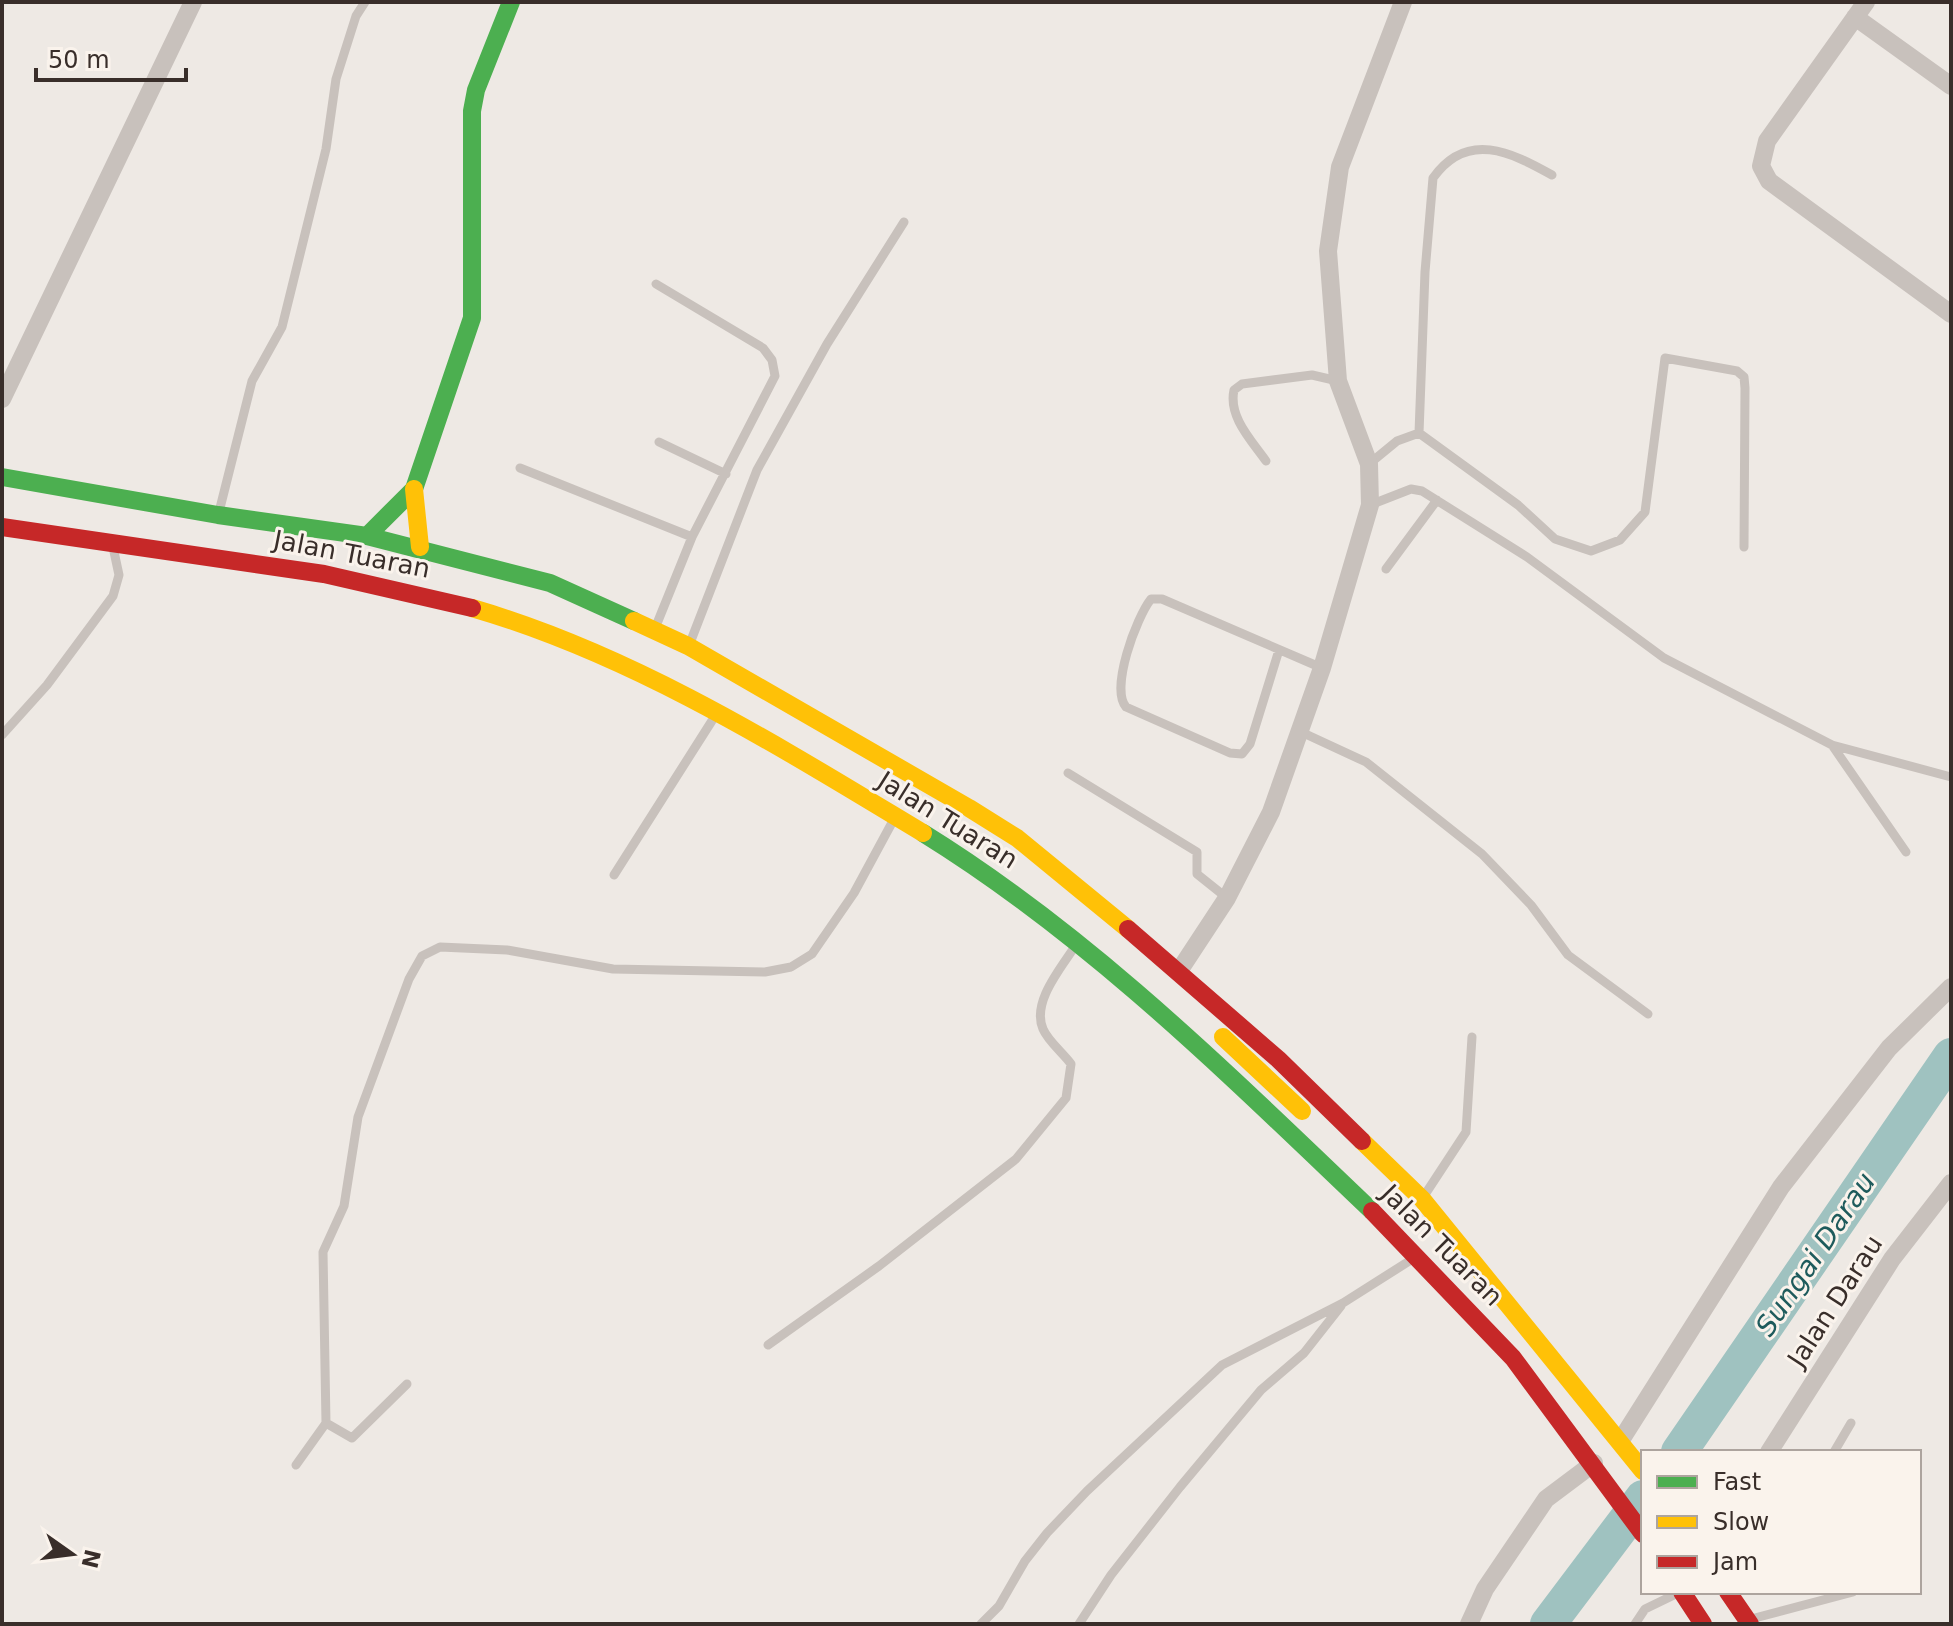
<svg xmlns="http://www.w3.org/2000/svg" width="1953" height="1626" font-family="'DejaVu Sans',sans-serif">
	<style>
		.lines { fill: none; stroke-linecap: round; stroke-linejoin: round }
		.river { stroke: #9fc2c0; stroke-width: 36 }
		.lane { stroke: #c8c1bc; stroke-width: 9 }
		.street { stroke: #c8c1bc; stroke-width: 18 }
		.fast { stroke: #4caf50; stroke-width: 18 }
		.slow { stroke: #ffc107; stroke-width: 18 }
		.jam { stroke: #c62828; stroke-width: 18 }
		.labels { text-anchor: middle; stroke-width: 6; stroke-linejoin: round; paint-order: stroke }
		.street-label { font-size: 26px; fill: #392e2a; stroke: #faf3ec }
		.water-label { font-size: 28px; font-style: italic; fill: #1e5b5c; stroke: #faf3ec }
	</style>
	<rect width="100%" height="100%" fill="#eee9e4"/>
	<g class="lines">
		<path class="river" d="M 1679,1452 L 1951,1056
			M 1548,1624 L 1643,1498"/>
		<path class="lane" d="M 1419,433 L 1425,272 L 1433,178 C 1467,130 1511,152 1552,175
			M 659,442 L 726,474
			M 1266,461 C 1252,441 1228,417 1234,390 L 1242,384 L 1312,375 L 1338,381
			M 1369,464 L 1397,441 L 1419,433 L 1518,505 L 1555,539 L 1591,551 L 1620,540 L 1645,512 L 1665,358 L 1737,371 L 1744,377 L 1745,388 L 1744,547
			M 520,468 L 692,537
			M 1370,505 L 1411,489 L 1422,491 L 1527,557 L 1664,658 L 1832,745 L 1906,852
			M 219,512 L 252,381 L 282,327 L 326,149 L 336,79 L 356,16 L 365,2
			M 1386,569 L 1437,500
			M 656,626 L 692,537 L 775,376 L 772,360 L 763,348 L 656,284
			M 690,643 L 757,470 L 827,344 L 904,222
			M 1279,650 L 1250,744 L 1242,754 L 1230,753 L 1126,707 C 1110,689 1136,618 1151,599 L 1162,599 L 1322,668
			M 1299,731 L 1366,762 L 1482,854 L 1531,905 L 1568,955 L 1648,1014
			M 2,735 L 47,685 L 113,596 L 119,575 L 113,547
			M 1832,745 L 1951,777
			M 1068,773 L 1197,852 L 1197,874 L 1227,898
			M 614,875 L 715,716
			M 1424,1196 L 1466,1132 L 1472,1037
			M 768,1345 L 879,1266 L 1016,1159 L 1066,1098 L 1071,1064 C 1063,1053 1048,1041 1043,1029 C 1031,1001 1063,966 1077,943
			M 326,1423 L 352,1438 L 407,1384
			M 1834,1452 L 1851,1423
			M 296,1465 L 326,1423 L 323,1252 L 344,1206 L 358,1117 L 409,979 L 422,956 L 440,947 L 507,950 L 613,969 L 765,972 L 791,967 L 812,954 L 854,893 L 894,819
			M 1751,1619 L 1853,1592
			M 981,1624 L 999,1606 L 1025,1561 L 1047,1533 L 1087,1491 L 1222,1365 L 1343,1303 L 1414,1258
			M 1079,1624 L 1111,1575 L 1180,1487 L 1261,1390 L 1304,1353 L 1341,1306
			M 1635,1624 L 1645,1609 L 1676,1594"/>
		<path class="street" d="M 1866,2 L 1767,141 L 1761,166 L 1769,181 L 1951,314
			M 1855,17 L 1951,86
			M 2,399 L 193,2
			M 1179,971 L 1227,898 L 1271,812 L 1322,668 L 1370,505 L 1369,464 L 1338,381 L 1328,251 L 1340,167 L 1403,2
			M 1621,1440 L 1781,1187 L 1889,1048 L 1951,987
			M 1769,1452 L 1892,1259 L 1951,1183
			M 1469,1624 L 1485,1589 L 1546,1499 L 1594,1463"/>
		<path class="fast" d="M 2,477 L 218,515 L 367,536 L 550,583 L 634,621
			M 367,536 L 414,489 L 472,318 L 472,111 L 476,90 L 511,2
			M 923,833 C 1091,937 1230,1076 1372,1211"/>
		<path class="slow" d="M 414,489 L 420,547
			M 472,608 C 634,655 780,747 923,833
			M 634,621 L 688,646 L 969,808 L 1017,838 L 1128,929
			M 1223,1037 L 1302,1111
			M 1362,1141 L 1422,1199 L 1643,1471"/>
		<path class="jam" d="M 2,527 L 324,574 L 472,608
			M 1128,929 L 1278,1059 L 1362,1141
			M 1372,1211 L 1513,1358 L 1643,1534
			M 1682,1592 L 1703,1624
			M 1728,1592 L 1750,1624"/>
	</g>
	<g class="labels">
		<g class="street-label">
			<text transform="translate(352 554) rotate(11)" y="9">Jalan Tuaran</text>
			<text transform="translate(948 820) rotate(32)" y="9">Jalan Tuaran</text>
			<text transform="translate(1442 1245) rotate(45)" y="9">Jalan Tuaran</text>
			<text transform="translate(1835 1301) rotate(-57)" y="9">Jalan Darau</text>
		</g>
		<g class="water-label">
			<text transform="translate(1815 1254) rotate(-56)" y="10">Sungai Darau</text>
		</g>
	</g>
	<rect width="1953" height="1626" fill="none" stroke="#392e2a" stroke-width="8"/>
	<rect x="1641" y="1450" width="280" height="144" fill="#faf3ec" stroke="#ada49e" stroke-width="2"/>
	<rect x="1657" y="1476" width="40" height="12" fill="#4caf50" stroke="#ada49e" stroke-width="2"/>
	<text x="1713" y="1490" font-size="24" fill="#392e2a">Fast</text>
	<rect x="1657" y="1516" width="40" height="12" fill="#ffc107" stroke="#ada49e" stroke-width="2"/>
	<text x="1713" y="1530" font-size="24" fill="#392e2a">Slow</text>
	<rect x="1657" y="1556" width="40" height="12" fill="#c62828" stroke="#ada49e" stroke-width="2"/>
	<text x="1713" y="1570" font-size="24" fill="#392e2a">Jam</text>
	<g transform="translate(72 1554) rotate(104)" stroke="#faf3ec" stroke-width="6" paint-order="stroke">
	<path d="M0-6L14 30L0 20L-14 30Z" fill="#392e2a"/>
	<text y="-12" font-size="22" font-weight="bold" text-anchor="middle" fill="#392e2a">N</text>
	</g>
	<path d="M36 68v12h150v-12" fill="none" stroke="#392e2a" stroke-width="4"/>
	<text x="48" y="68" font-size="24" fill="#392e2a" stroke="#faf3ec" stroke-width="6" paint-order="stroke">50 m</text>
</svg>
